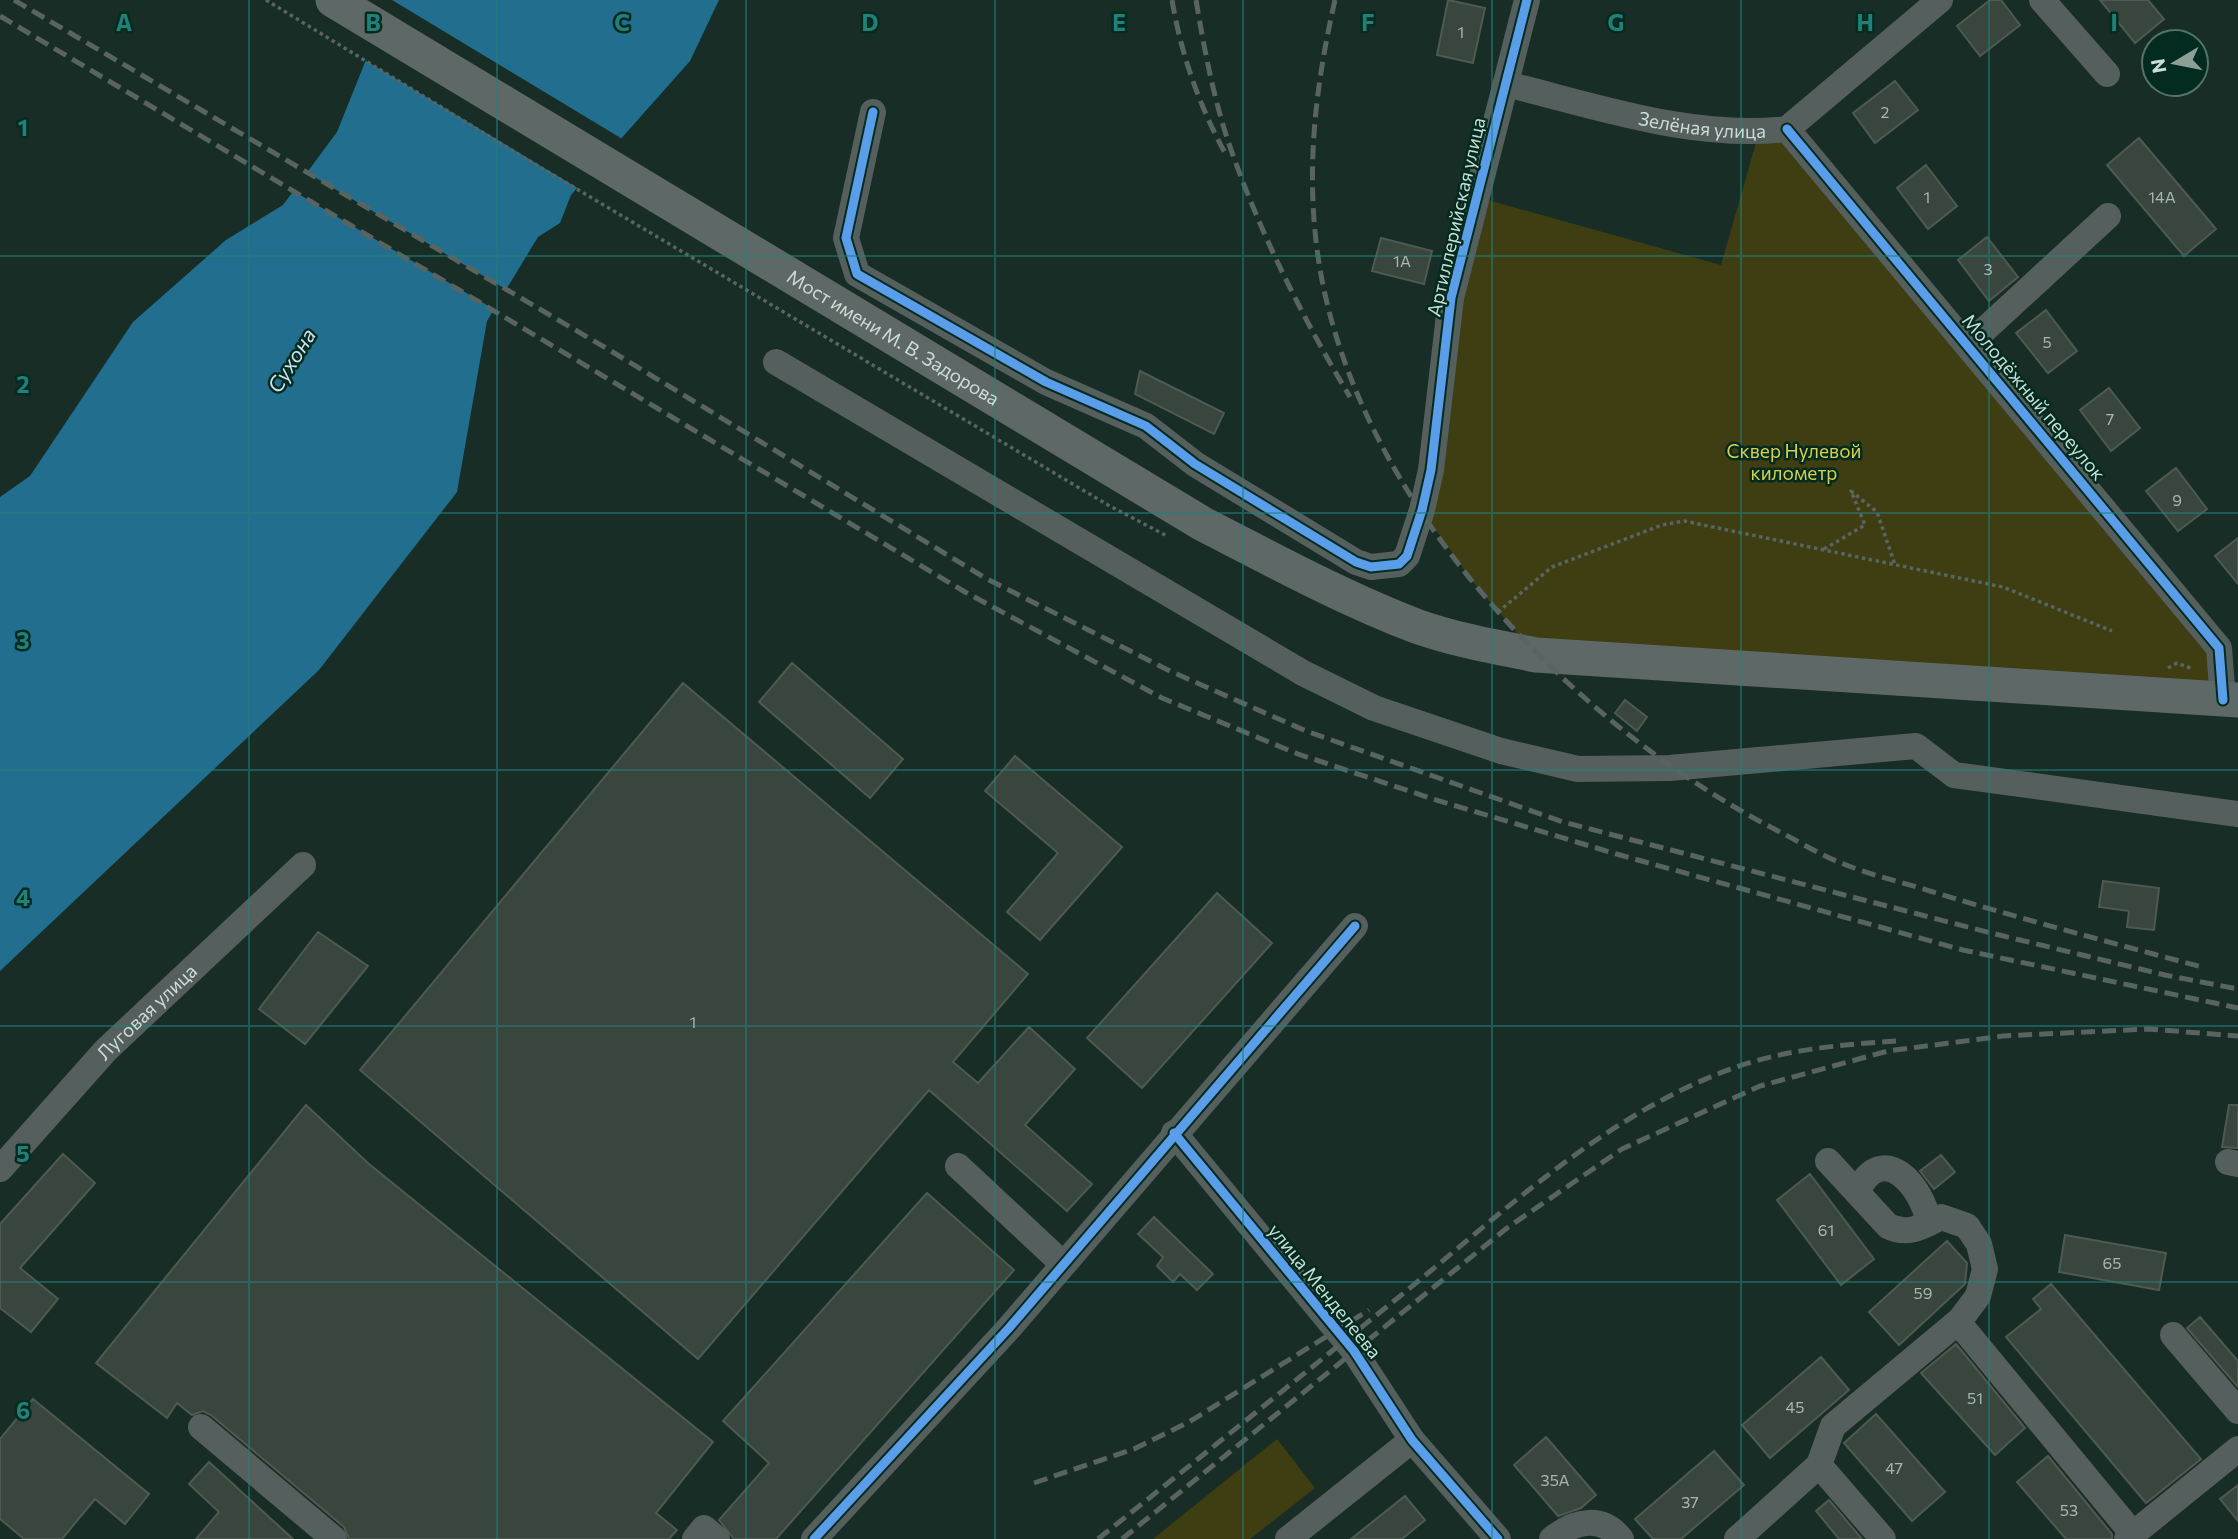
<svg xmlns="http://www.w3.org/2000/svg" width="2238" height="1539" font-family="Commissioner,sans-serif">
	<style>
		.green { fill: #3e3e12 }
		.water { fill: #216e8f }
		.pier { fill: #182d26 }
		.building { fill: #39463d; stroke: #4d5a51; stroke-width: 2 }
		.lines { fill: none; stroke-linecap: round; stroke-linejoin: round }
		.path { stroke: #5a6462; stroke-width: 3.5; stroke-dasharray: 3.5 3.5; stroke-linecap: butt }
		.minor { stroke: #555f5d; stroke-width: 26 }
		.major { stroke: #5e6867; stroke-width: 35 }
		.rail { stroke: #596462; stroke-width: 5; stroke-dasharray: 14 7; stroke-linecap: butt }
		.cycleway-casing { stroke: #042b20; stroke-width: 13 }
		.cycleway { stroke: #5a9eea; stroke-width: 9 }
		.grid { fill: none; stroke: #228078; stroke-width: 2; stroke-opacity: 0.55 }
		.labels { text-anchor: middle; stroke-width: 5; stroke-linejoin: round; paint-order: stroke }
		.number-label { font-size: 16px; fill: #a6b8b0 }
		.street-label { font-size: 19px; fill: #caded6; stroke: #042b20 }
		.park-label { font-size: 19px; fill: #d8cf4d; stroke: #042b20 }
		.water-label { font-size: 21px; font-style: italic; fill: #cde4f1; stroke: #042b20 }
		.grid-label { font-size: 23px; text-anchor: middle; font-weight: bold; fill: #228078; stroke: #042b20; stroke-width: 5; stroke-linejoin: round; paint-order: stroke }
	</style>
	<rect width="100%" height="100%" fill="#182d26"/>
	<path class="green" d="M 1787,129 L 2219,648 L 2223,700 L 1536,655 L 1473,582 L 1422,510 L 1477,197 L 1721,265 L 1759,132 Z
		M 1277,1439 L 1315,1488 L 1250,1539 L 1153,1539 Z"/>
	<path class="water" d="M 390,0 L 719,0 L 690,61 L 571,195 L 560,223 L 538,237 L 487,321 L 457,492 L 319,670 L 0,971 L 0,497 L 30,476 L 133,322 L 226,240 L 283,205 L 337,132 Z"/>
	<path class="pier" d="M 386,0 L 392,0 L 624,140 L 581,190 L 363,59 Z
		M 304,171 L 509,291 L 497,311 L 290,189 Z"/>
	<path class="building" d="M 1448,0 L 1485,8 L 1473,63 L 1437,55 Z
		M 1990,0 L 2001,0 L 2020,25 L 1980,56 L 1957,26 Z
		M 2100,0 L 2148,0 L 2164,19 L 2135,43 Z
		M 1895,81 L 1918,110 L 1875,143 L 1853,113 Z
		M 2139,138 L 2216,229 L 2184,256 L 2107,165 Z
		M 1926,165 L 1957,206 L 1928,229 L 1897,188 Z
		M 1987,237 L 2018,277 L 1989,301 L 1958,260 Z
		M 1381,238 L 1432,251 L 1424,284 L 1372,271 Z
		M 2046,310 L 2077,351 L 2048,373 L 2016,333 Z
		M 1140,371 L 1224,413 L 1214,434 L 1135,394 Z
		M 2109,388 L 2140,428 L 2111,451 L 2080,410 Z
		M 2176,468 L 2207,509 L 2178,531 L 2146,491 Z
		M 2238,538 L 2238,584 L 2215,556 Z
		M 792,663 L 903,759 L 870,798 L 759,702 Z
		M 683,683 L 1028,974 L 953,1062 L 978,1083 L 1029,1027 L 1075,1069 L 1025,1125 L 1092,1184 L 1067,1211 L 929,1090 L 698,1359 L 360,1070 Z
		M 1625,700 L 1647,717 L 1637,731 L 1615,713 Z
		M 1015,756 L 1122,847 L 1040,940 L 1007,912 L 1058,853 L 985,791 Z
		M 2103,881 L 2159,888 L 2154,930 L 2127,927 L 2129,911 L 2099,907 Z
		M 1217,893 L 1272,943 L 1142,1088 L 1087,1038 Z
		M 318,932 L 368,966 L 305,1044 L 259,1009 Z
		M 306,1105 L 369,1164 L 713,1442 L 656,1513 L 677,1530 L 669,1539 L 349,1539 L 344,1527 L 211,1415 L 203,1411 L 192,1415 L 177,1403 L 167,1418 L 96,1363 Z
		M 2229,1105 L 2238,1105 L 2238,1148 L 2222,1147 Z
		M 63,1154 L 95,1183 L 20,1268 L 58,1299 L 31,1332 L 0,1308 L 0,1224 Z
		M 1941,1155 L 1955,1172 L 1934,1189 L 1920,1171 Z
		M 1810,1174 L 1874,1259 L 1841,1285 L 1777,1200 Z
		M 927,1193 L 1014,1270 L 776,1539 L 734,1539 L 719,1520 L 769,1463 L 723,1421 Z
		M 1154,1217 L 1213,1274 L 1197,1290 L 1180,1274 L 1173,1282 L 1157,1266 L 1163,1257 L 1138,1234 Z
		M 2065,1235 L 2166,1253 L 2159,1290 L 2059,1272 Z
		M 1947,1241 L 1967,1263 L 1965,1284 L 1899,1345 L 1869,1312 Z
		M 2051,1284 L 2201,1459 L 2146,1503 L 2006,1337 L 2041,1309 L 2033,1299 Z
		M 2200,1317 L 2238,1361 L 2238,1387 L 2187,1328 Z
		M 1956,1344 L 2025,1428 L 1995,1455 L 1921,1373 Z
		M 1821,1357 L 1849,1390 L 1770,1458 L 1742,1425 Z
		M 33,1399 L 149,1494 L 125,1524 L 95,1499 L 62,1539 L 24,1539 L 0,1519 L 0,1439 Z
		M 1876,1414 L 1945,1492 L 1912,1521 L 1844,1443 Z
		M 1546,1437 L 1596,1495 L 1581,1508 L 1558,1516 L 1514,1465 Z
		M 1714,1451 L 1744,1485 L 1681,1539 L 1653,1539 L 1635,1519 Z
		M 2048,1456 L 2112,1534 L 2112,1539 L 2066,1539 L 2017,1482 Z
		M 209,1462 L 293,1539 L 196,1539 L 219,1512 L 189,1484 Z
		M 2238,1485 L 2238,1521 L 2220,1499 Z
		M 1405,1496 L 1425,1520 L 1402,1539 L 1351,1539 Z
		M 1829,1500 L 1862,1539 L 1839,1539 L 1816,1511 Z"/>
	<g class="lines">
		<path class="path" d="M 266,0 L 523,157 L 1108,505 L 1167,536
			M 1824,549 L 1865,525 L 1851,491 L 1877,512 L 1895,565
			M 1498,612 L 1552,567 L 1662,525 L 1684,521 L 2003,587 L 2112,631
			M 2168,668 L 2177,663 L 2193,669"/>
		<g class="minor">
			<path d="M 2042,0 L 2107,74"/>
			<path id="s1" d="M 1506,84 C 1596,106 1693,140 1787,129 L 1940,0"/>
			<path d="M 873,112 L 846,238 L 857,274 L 1046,382 L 1146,426 L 1195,464 L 1356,562 L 1371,567 L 1399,564 L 1407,556 L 1422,510 L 1431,470 L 1451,298 L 1527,0"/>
			<path d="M 1787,129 L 2219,648 L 2223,700"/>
			<path d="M 1968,345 L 2108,216"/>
			<path d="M 776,362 L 1303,673 L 1374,708 L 1501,751 L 1578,769 L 1670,768 L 1916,746 L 1954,775 L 2238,814"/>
			<path d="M 1174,1133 L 1354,1351 L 1412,1440 L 1498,1539"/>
			<path d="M 1828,1161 L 1888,1226 C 1908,1236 1922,1227 1941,1217 L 1967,1226 L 1979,1244 L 1985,1269 L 1978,1296 L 1960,1320 L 1833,1426 L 1819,1465 L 1883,1539"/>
			<path d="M 2228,1162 L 2238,1164"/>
			<path d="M 958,1166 L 1063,1264"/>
			<path id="s2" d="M 0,1169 L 106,1050 L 303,865"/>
			<path d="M 1857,1192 C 1883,1139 1922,1186 1929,1223"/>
			<path d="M 1958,1322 L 2133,1534 L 2127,1539"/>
			<path d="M 2173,1335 L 2238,1411"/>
			<path d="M 201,1427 L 334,1539"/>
			<path d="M 2133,1534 L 2238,1449"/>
			<path d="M 695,1539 L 704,1528 L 717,1539"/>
			<path d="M 814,1539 L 1009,1328 L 1355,926"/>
			<path d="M 1288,1539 L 1412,1440"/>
			<path d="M 1552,1539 C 1575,1520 1602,1515 1621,1539"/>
			<path d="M 1737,1539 L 1819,1465"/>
		</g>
		<path class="major" id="s3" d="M 333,0 L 1203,524 C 1273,560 1343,598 1416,626 C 1455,640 1496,647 1536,655 L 2238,700"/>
		<path class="rail" d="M 14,0 L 611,351 L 987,579 L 1170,671 L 1306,731 L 1563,822 L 1991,933 L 2165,975 L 2238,989
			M 1172,0 C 1181,54 1199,105 1225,153
			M 1196,0 C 1204,48 1213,95 1228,141 C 1258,229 1302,317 1350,397
			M 1335,0 C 1315,87 1305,174 1319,263 C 1357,502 1572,727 1782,833 C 1801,843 1821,855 1841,863 C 1870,875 1902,882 1933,892 C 2022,919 2112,943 2202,967
			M 0,16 L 965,592 L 1162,698 L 1298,754 L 1433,799 L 1620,855 L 1963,950 L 2238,1008
			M 1034,1483 L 1134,1449 L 1189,1422 L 1369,1310
			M 1098,1539 C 1197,1460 1296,1380 1394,1301 C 1503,1213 1607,1111 1742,1065 C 1791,1049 1847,1044 1898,1041
			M 1122,1539 L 1507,1228 L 1622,1149 L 1760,1086 L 1888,1051 L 2003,1036 L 2149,1029 L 2238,1036"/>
		<defs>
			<path id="cycleway" d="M 873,112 L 846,238 L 857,274 L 1046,382 L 1146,426 L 1195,464 L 1356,562 L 1371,567 L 1399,564 L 1407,556 L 1422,510 L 1431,470 L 1451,298 L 1527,0
				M 1787,129 L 2219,648 L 2223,700
				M 1174,1133 L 1354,1351 L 1412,1440 L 1498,1539
				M 814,1539 L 1009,1328 L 1355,926"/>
		</defs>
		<use href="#cycleway" class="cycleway-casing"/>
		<use href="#cycleway" class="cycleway"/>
	</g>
	<path class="grid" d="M 249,0 L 249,1539M 497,0 L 497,1539M 746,0 L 746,1539M 995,0 L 995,1539M 1243,0 L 1243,1539M 1492,0 L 1492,1539M 1741,0 L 1741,1539M 1989,0 L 1989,1539M 0,256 L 2238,256M 0,513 L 2238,513M 0,770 L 2238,770M 0,1026 L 2238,1026M 0,1282 L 2238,1282"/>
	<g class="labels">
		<g class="number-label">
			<text x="1461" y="38">1</text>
			<text x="1885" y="118">2</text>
			<text x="1927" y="203">1</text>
			<text x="2162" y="203">14А</text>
			<text x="1402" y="267">1А</text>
			<text x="1988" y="275">3</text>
			<text x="2047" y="348">5</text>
			<text x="2110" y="425">7</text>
			<text x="2177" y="506">9</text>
			<text x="693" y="1028">1</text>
			<text x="1826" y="1236">61</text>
			<text x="2112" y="1269">65</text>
			<text x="1923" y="1299">59</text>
			<text x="1975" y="1404">51</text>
			<text x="1795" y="1413">45</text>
			<text x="1894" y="1474">47</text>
			<text x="1555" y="1486">35А</text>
			<text x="1690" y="1508">37</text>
			<text x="2069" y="1516">53</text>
		</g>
		<g class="street-label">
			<text dy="7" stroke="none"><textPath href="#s1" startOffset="201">Зелёная улица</textPath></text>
			<text transform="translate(1456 217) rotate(-77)" y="7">Артиллерийская улица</text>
			<text dy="7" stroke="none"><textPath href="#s3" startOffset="654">Мост имени М. В. Задорова</textPath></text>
			<text transform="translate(2034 397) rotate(50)" y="7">Молодёжный переулок</text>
			<text dy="7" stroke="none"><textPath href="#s2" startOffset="215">Луговая улица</textPath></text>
			<text transform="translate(1325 1291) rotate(51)" y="7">улица Менделеева</text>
		</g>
		<g class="park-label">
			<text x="1794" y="458">Сквер Нулевой<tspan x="1794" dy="22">километр</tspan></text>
		</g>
		<g class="water-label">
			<text transform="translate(292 361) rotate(-58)" y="7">Сухона</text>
		</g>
	</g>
	<g class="grid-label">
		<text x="124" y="31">A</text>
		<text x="373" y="31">B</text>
		<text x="622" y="31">C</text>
		<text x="870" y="31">D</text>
		<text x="1119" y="31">E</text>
		<text x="1368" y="31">F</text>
		<text x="1616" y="31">G</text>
		<text x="1865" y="31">H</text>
		<text x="2114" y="31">I</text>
		<text x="23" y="136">1</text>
		<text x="23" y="393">2</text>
		<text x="23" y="649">3</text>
		<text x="23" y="906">4</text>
		<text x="23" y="1162">5</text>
		<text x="23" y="1419">6</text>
	</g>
	<g transform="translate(2175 63) rotate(260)"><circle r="33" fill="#042b20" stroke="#537369" stroke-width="2"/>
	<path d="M0-5L12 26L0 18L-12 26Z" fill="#8ca098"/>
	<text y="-10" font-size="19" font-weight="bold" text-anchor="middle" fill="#caded6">N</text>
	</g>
</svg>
